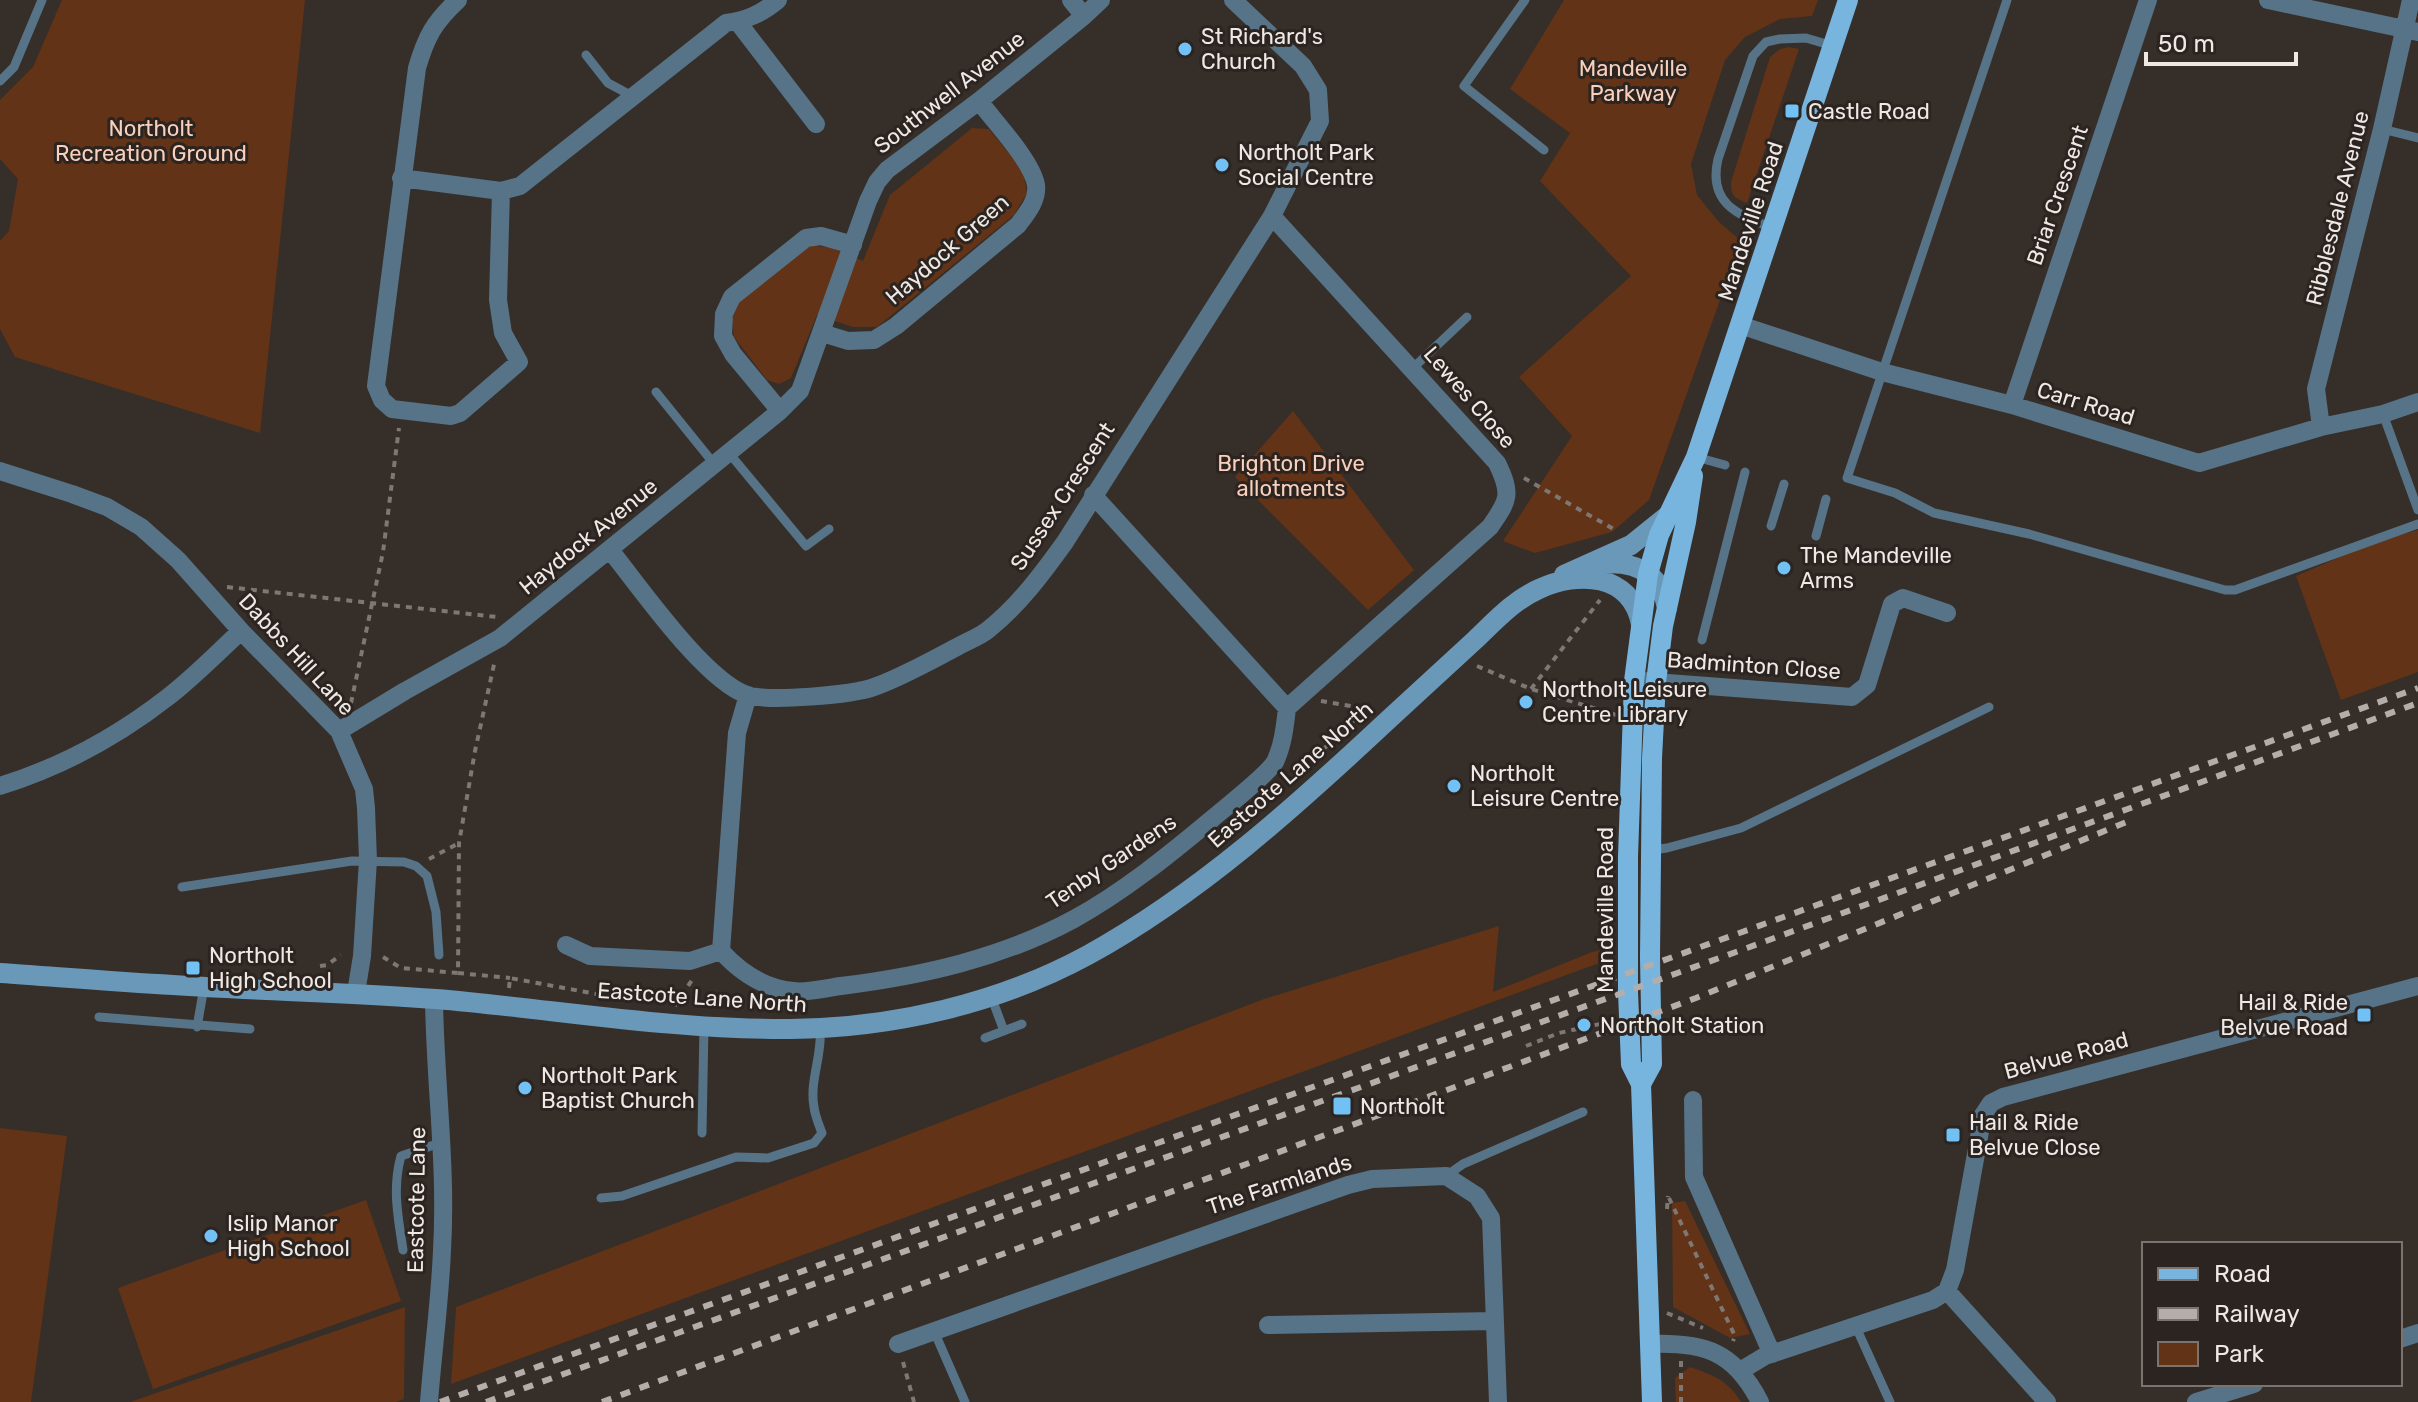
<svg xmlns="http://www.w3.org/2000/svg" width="2418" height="1402" font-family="Rubik,sans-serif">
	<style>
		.green { fill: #623316 }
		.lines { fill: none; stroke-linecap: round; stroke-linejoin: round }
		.path { stroke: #7e7773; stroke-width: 4; stroke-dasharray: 6 6; stroke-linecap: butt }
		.lane { stroke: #567387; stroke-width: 9 }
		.street { stroke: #567387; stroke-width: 18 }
		.secondary { stroke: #6998b9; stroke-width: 20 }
		.primary { stroke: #77b5df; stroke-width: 20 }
		.rail { stroke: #b4adaa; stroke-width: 6; stroke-dasharray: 10 10; stroke-linecap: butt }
		.poi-dot { fill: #72c1f5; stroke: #2c2420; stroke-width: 3 }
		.labels { text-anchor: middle; stroke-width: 6; stroke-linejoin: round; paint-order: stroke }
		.poi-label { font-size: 22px; fill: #efe9e6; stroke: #2c2420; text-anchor: start }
		.park-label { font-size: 22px; fill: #f8d0bb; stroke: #2c2420 }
		.street-label { font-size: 22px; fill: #efe9e6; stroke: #2c2420 }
	</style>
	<rect width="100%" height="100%" fill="#362e29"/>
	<path class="green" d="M 62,0 L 305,0 L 260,433 L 15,357 L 0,329 L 0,241 L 9,231 L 18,179 L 0,159 L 0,100 L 33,67 Z
		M 1564,0 L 1818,0 L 1812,16 L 1780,19 L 1745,37 L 1725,60 L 1691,164 L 1697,195 L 1718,221 L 1741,241 L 1649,500 L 1612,532 L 1535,553 L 1503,541 L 1572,436 L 1519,377 L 1631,276 L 1540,181 L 1570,133 L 1510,89 Z
		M 1789,47 L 1799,49 L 1747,203 C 1735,199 1730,195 1731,182 L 1770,57 L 1780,49 Z
		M 972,128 L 989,129 L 1023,171 L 1027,193 L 1014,215 L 877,327 L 853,327 L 817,315 L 791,378 L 779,384 L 767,380 L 734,337 L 732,319 L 739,300 L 808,245 L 833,248 L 863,261 L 890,195 Z
		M 1293,411 L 1414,570 L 1368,610 L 1235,477 Z
		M 2418,530 L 2418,672 L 2341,700 L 2296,576 L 2375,542 Z
		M 1499,926 L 1493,992 L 1592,952 L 1610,948 L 1610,959 L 451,1384 L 456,1307 L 1264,999 Z
		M 0,1128 L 67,1136 L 31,1402 L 0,1402 Z
		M 366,1200 L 401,1301 L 153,1389 L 118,1288 Z
		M 1685,1201 L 1750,1334 L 1730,1338 L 1673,1307 L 1672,1203 Z
		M 405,1307 L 404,1399 L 396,1402 L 130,1402 Z
		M 1690,1367 C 1711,1374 1729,1381 1741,1402 L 1676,1402 L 1675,1378 Z"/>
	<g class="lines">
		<path class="path" d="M 1524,478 L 1617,531
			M 227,587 L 497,617
			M 1477,666 L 1531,689 L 1616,715
			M 1531,689 L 1600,600
			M 1321,701 L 1368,709
			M 351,703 L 383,552 L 399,428
			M 1297,774 L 1366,709
			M 429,859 L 459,843
			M 383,957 L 401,968 L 458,973 L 459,843 L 475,751 L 495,660
			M 320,966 L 327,965 L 341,955
			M 458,973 L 510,978
			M 509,988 L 510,978 L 602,995
			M 675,1006 L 692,980
			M 1526,1046 L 1559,1033 L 1609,1022
			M 1669,1198 L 1735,1336 L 1733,1341
			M 1667,1209 L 1668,1196
			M 1667,1313 L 1703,1328
			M 1681,1361 L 1681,1402
			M 903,1362 L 914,1402"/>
		<path class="lane" d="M 1525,0 L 1464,86 L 1544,150
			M 2007,0 L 1847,478 L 1895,493 L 1934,513 L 2029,534 L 2225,590 L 2235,590 L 2418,524
			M 586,55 L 608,83 L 634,97
			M 0,81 L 14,67 L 42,0
			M 2382,129 L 2418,138
			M 1771,227 C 1736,215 1708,202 1718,159 L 1753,56 L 1766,42 L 1780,39 L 1806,38 L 1833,46
			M 1413,368 L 1467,317
			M 656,392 L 715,465
			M 2383,414 L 2418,510
			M 729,453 L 806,546 L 829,529
			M 1696,457 L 1725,465
			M 1771,526 L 1784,484
			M 1816,536 L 1826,499
			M 1702,640 L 1745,472
			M 1652,850 L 1667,848 L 1741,828 L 1989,707
			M 182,887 L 352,861 L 404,862 L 416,866 L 427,876 L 436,912 L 439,955
			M 991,996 L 1004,1031
			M 99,1017 L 250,1029
			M 197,1027 L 204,987
			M 985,1038 L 1022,1024
			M 702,1133 L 704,1026
			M 1446,1176 L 1463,1164 L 1583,1112
			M 601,1198 L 622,1196 L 736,1157 L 768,1158 L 814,1143 L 822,1133 C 819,1125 815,1116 814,1107 C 809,1081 823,1054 820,1028
			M 403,1250 C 398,1217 392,1188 401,1156 L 443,1142
			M 1855,1325 L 1890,1402
			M 934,1331 L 965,1402"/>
		<path class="street" d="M 458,0 C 434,22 426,37 417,68 L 376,386 L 382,400 L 392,409 L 451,416 L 460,413 L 519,362 L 503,333 L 498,300 L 501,191
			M 1071,0 L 1084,16
			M 2268,0 L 2418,32
			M 737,21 L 816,124
			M 401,178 L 501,191 L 520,186 L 726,23 C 747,20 761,14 778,0
			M 1272,216 L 1497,463 C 1512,494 1509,500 1490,527 L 1287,708
			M 1740,325 L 1882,372 L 2012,405 L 2199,463 L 2321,427 L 2383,414 L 2418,402
			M 822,333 L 848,341 L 874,340 L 896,326 L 1018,225 C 1027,213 1038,200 1036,185 C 1032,161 994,121 979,101
			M 2012,405 L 2148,0
			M 780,411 L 733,354 L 723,336 L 724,314 L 732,297 L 806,238 L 821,236 L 853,245
			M 2321,427 L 2316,389 L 2382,129 L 2411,0
			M 0,471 L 72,494 L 107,507 L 141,527 L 178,560 L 241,631 L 339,731 L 364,789 L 366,808 L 368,860 L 362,956 L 356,993
			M 1093,495 L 1287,708
			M 610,550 C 640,587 704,680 747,695 C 769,702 852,695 874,687 C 902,677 930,661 957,647 C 967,641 980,637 989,629 C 1019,605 1042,574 1065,542 L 1272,216 L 1320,121 L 1318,90 L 1303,66 L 1233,0
			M 1642,681 L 1852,697 L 1867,685 L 1892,604 L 1903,598 L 1947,613
			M 339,731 L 405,691 L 500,638 L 780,411 L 800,391 L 868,201 L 877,182 L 887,170 L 979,101 L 1084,16 L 1101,0
			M 0,786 C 61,767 118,736 168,697 C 194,677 217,653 241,631
			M 566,945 L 590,956 L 690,961 L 721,951
			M 721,951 C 740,972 763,988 793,991 C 808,993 826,988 841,986 C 922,976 1002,958 1074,919 C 1123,892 1169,855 1212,819 C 1226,807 1267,775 1275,762 C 1283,745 1285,726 1287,708
			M 721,951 L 737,733 L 748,695
			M 1693,1100 L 1694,1177 L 1772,1354
			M 1947,1291 L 2047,1402
			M 1268,1325 L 1494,1321
			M 2400,1339 L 2418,1333
			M 898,1344 L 1348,1185 L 1372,1179 L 1446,1176 L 1477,1196 L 1491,1218 L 1498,1402
			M 1650,1344 C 1704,1342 1734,1351 1760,1402
			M 1740,1371 L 1765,1356 L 1933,1300 L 1947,1291 L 1955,1270 L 1983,1115 L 1991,1103 L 2003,1097 L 2418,986
			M 429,1402 C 433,1351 440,1300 442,1250 C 447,1166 435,1083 434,999
			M 2196,1402 L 2254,1384"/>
		<path class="secondary" d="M 1598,564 C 1632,560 1661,571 1667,608
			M 1564,575 L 1631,545 L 1667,516
			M 0,973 C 58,977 115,982 173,985 C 260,991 348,992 436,999 C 554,1009 672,1030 790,1029 C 892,1028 998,1004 1088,955 C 1199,894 1296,806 1388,720 C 1417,693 1446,667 1475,640 C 1495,621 1514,600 1539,589 C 1578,571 1631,573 1641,624"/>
		<path class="primary" d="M 1641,1084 L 1652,1064 L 1650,958 L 1652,758 L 1656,682 L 1663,626 L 1686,522 L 1693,476
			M 1652,1402 L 1641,1084 L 1631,1064 L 1628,992 L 1628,857 L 1634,681 L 1648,574 L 1659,535 L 1696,457 L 1848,0"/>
		<path class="rail" d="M 440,1402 L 2418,688
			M 486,1402 L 1747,948 L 2418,703
			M 602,1402 L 1696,998 L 2129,821"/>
	</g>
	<g class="poi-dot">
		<circle cx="1185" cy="49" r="8"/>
		<rect x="1784" y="103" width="16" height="16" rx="4"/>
		<circle cx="1222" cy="165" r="8"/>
		<circle cx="1784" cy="568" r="8"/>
		<circle cx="1526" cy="702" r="8"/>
		<circle cx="1454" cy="786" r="8"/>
		<rect x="185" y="960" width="16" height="16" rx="4"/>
		<rect x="2356" y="1007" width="16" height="16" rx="4"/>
		<circle cx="1584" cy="1025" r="8"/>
		<circle cx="525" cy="1088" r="8"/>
		<rect x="1332" y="1096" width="20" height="20" rx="4"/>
		<rect x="1945" y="1127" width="16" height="16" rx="4"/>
		<circle cx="211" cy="1236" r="8"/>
	</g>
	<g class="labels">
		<g class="poi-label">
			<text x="1201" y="44">St Richard's<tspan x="1201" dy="25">Church</tspan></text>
			<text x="1808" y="119">Castle Road</text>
			<text x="1238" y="160">Northolt Park<tspan x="1238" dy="25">Social Centre</tspan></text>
			<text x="1800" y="563">The Mandeville<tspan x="1800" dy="25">Arms</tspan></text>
			<text x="1542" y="697">Northolt Leisure<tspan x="1542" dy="25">Centre Library</tspan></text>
			<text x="1470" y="781">Northolt<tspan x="1470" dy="25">Leisure Centre</tspan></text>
			<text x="209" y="963">Northolt<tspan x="209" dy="25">High School</tspan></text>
			<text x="2348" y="1010" text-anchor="end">Hail &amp; Ride<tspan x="2348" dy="25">Belvue Road</tspan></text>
			<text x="1600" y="1033">Northolt Station</text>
			<text x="541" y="1083">Northolt Park<tspan x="541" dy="25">Baptist Church</tspan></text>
			<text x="1360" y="1114">Northolt</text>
			<text x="1969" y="1130">Hail &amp; Ride<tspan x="1969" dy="25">Belvue Close</tspan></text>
			<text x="227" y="1231">Islip Manor<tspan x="227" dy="25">High School</tspan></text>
		</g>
		<g class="park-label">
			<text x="1633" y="76">Mandeville<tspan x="1633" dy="25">Parkway</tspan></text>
			<text x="151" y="136">Northolt<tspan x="151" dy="25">Recreation Ground</tspan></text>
			<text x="1291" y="471">Brighton Drive<tspan x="1291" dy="25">allotments</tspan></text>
		</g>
		<g class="street-label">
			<text transform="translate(949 92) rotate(-38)" y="8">Southwell Avenue</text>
			<text transform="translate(2057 195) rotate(-71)" y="8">Briar Crescent</text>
			<text transform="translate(2337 208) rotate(-76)" y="8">Ribblesdale Avenue</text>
			<text transform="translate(1750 221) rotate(-72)" y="8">Mandeville Road</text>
			<text transform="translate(947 249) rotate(-41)" y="8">Haydock Green</text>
			<text transform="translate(1470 397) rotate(49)" y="8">Lewes Close</text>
			<text transform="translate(2086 403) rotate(17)" y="8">Carr Road</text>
			<text transform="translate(1062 496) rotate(-57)" y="8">Sussex Crescent</text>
			<text transform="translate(588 536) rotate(-39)" y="8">Haydock Avenue</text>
			<text transform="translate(297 654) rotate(47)" y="8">Dabbs Hill Lane</text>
			<text transform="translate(1754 665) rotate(4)" y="8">Badminton Close</text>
			<text transform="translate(1290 774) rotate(-41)" y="8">Eastcote Lane North</text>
			<text transform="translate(1111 861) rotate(-34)" y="8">Tenby Gardens</text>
			<text transform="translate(1605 910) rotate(-90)" y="8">Mandeville Road</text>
			<text transform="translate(702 997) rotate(4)" y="8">Eastcote Lane North</text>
			<text transform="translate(2066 1055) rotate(-15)" y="8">Belvue Road</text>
			<text transform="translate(1279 1184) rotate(-18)" y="8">The Farmlands</text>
			<text transform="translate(416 1200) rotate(-89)" y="8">Eastcote Lane</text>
		</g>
	</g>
	<rect x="2142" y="1242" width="260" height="144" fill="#2c2420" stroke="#7a736f" stroke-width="2"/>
	<rect x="2158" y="1268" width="40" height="12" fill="#77b5df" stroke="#7a736f" stroke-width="2"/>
	<text x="2214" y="1282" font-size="24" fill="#efe9e6">Road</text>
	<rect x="2158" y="1308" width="40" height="12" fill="#b4adaa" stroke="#7a736f" stroke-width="2"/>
	<text x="2214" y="1322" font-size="24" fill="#efe9e6">Railway</text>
	<rect x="2158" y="1342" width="40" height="24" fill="#623316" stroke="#7a736f" stroke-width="2"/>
	<text x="2214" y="1362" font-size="24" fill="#efe9e6">Park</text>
	<path d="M2146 52v12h150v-12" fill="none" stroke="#efe9e6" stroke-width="4"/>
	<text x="2158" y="52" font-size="24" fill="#efe9e6" stroke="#2c2420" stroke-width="6" paint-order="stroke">50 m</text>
</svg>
